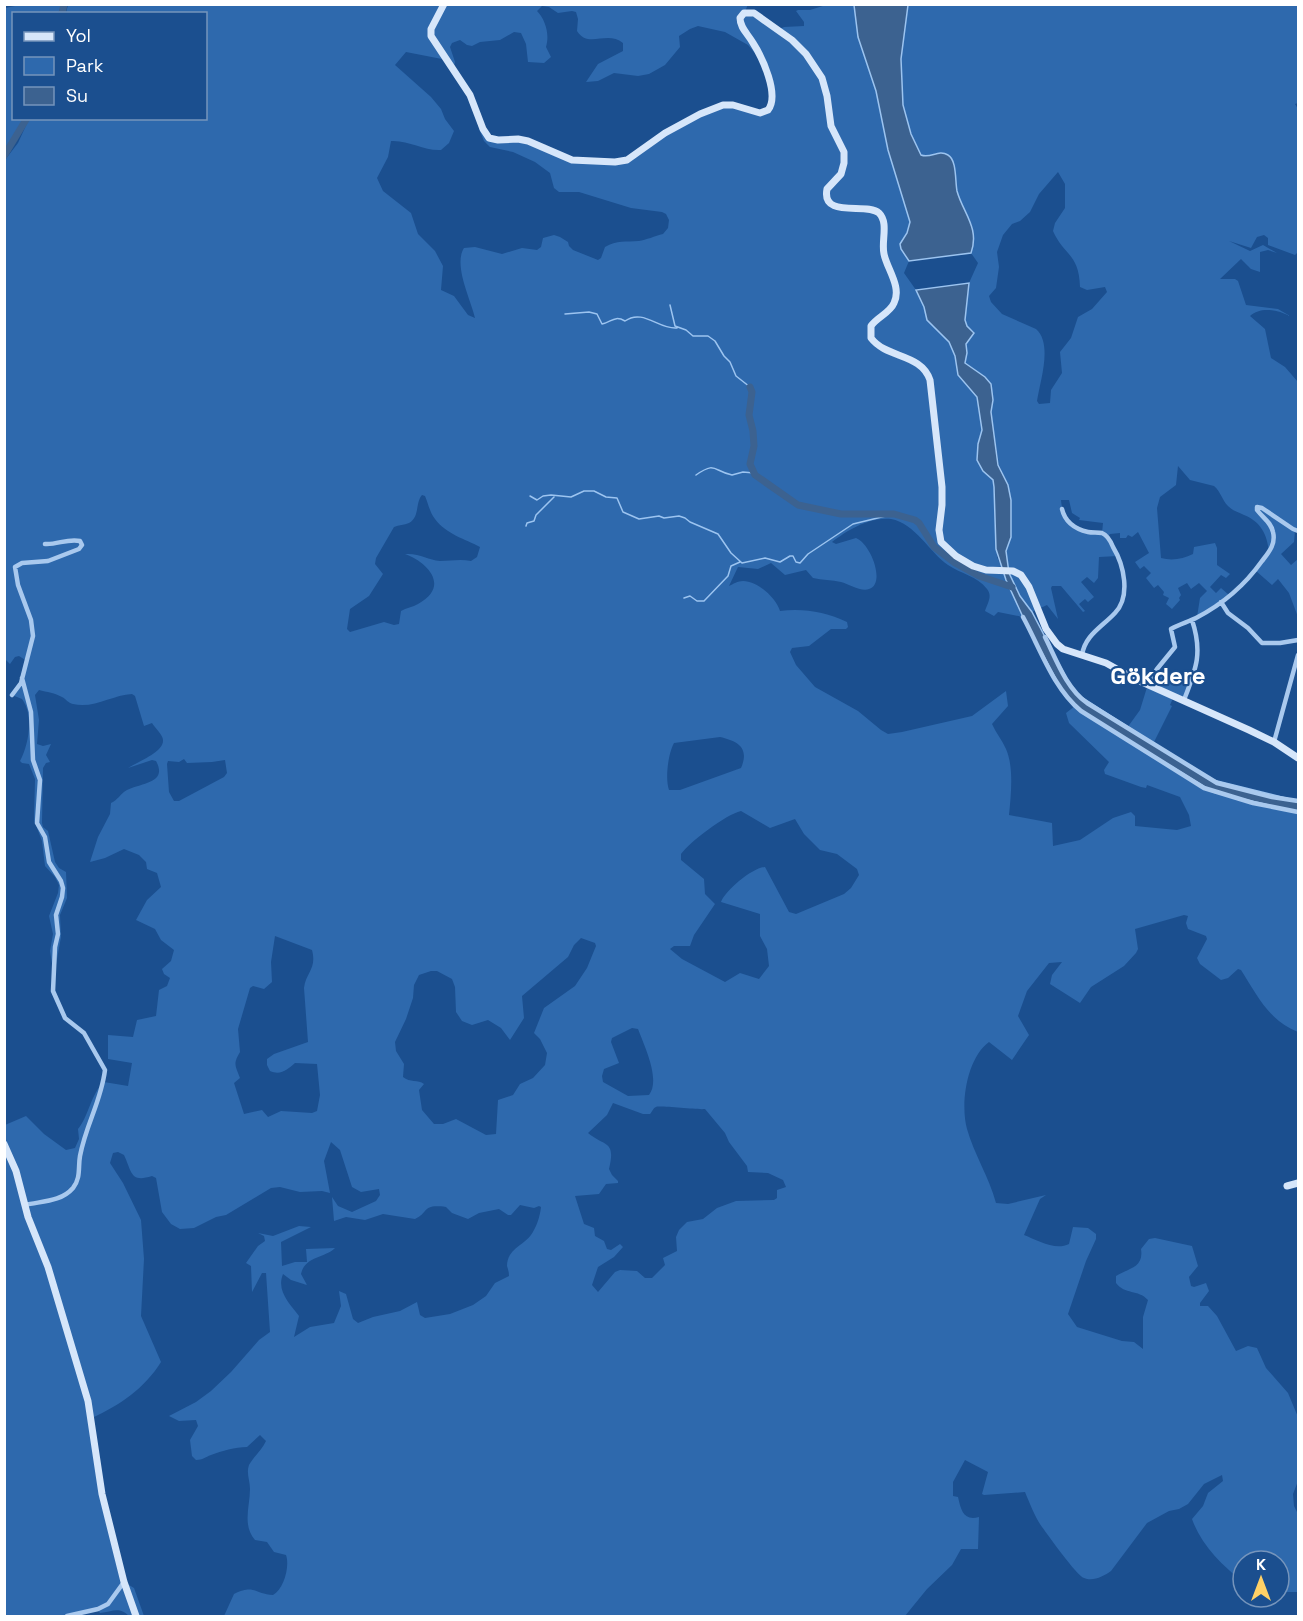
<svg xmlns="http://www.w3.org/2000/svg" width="1303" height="1621" font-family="'Space Grotesk',sans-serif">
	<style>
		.green { fill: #2e69ad; fill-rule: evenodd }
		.water { fill: #3c6290; stroke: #9cc4f0; stroke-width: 1.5 }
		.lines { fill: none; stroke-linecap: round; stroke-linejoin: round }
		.stream { stroke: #9cc4f0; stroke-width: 1.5 }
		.river { stroke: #3c6290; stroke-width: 7 }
		.street { stroke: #a9c9ee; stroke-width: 4.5 }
		.secondary { stroke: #d6e6fa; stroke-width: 7 }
		.labels { text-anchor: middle; stroke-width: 4.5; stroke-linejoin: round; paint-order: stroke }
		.quarter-label { font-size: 24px; font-weight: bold; fill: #fff; stroke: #1b4f8f }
	</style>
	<rect width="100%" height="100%" fill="#1b4f8f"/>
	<path class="green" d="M 748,4 L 745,12 L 777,30 L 784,27 L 804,26 L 804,22 L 796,11 L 798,10 L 810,10 L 826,5 L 854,5 L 859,41 L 876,91 L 888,150 L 910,222 C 907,243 893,239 909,261 L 904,273 L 916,290 L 924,307 L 928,320 L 949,342 L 966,385 L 977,397 L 982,430 L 979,439 L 983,471 L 993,480 L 994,488 L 997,557 L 1023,617 L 998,612 L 994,616 L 985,611 C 987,604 993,596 987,589 C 977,576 961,574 948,565 C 930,553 915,523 891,519 C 869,517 848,530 832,542 L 836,544 L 856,538 C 871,544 886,584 869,589 C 861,592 849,584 841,582 C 832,580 822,580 813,578 L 806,570 L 785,575 L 771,563 L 758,569 L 738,567 L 729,586 C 733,584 738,581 743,581 C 758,581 776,598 780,611 C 803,608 826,612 847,622 L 848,627 L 846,629 L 831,629 L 809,646 L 792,648 L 790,652 L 796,665 L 815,687 L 858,711 L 881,730 L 888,734 L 902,732 L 972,716 L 1006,691 L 1008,706 L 992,724 C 996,733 1002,740 1006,749 C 1014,767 1011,795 1009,815 L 1052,823 L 1053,846 L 1080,840 L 1113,818 L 1131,812 L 1135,816 L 1135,826 L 1177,830 L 1191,826 L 1189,815 L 1180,797 L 1147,785 L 1146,788 L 1141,787 L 1105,774 L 1104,770 L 1109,762 L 1069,723 L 1066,713 L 1075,706 L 1176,771 L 1298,812 L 1298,1032 C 1269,1021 1257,995 1241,970 L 1238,969 L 1228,978 L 1221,980 L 1200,964 L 1197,958 L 1207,939 L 1206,936 L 1188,929 L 1186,923 L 1188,916 L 1184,915 L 1135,929 L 1138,949 L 1136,953 L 1124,966 L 1091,987 L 1080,1003 L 1050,984 L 1052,975 L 1062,962 L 1049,963 L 1027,991 L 1018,1016 L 1029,1035 L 1012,1060 L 989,1042 C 967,1058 960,1103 967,1129 C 974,1154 989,1177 996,1203 L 1008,1204 L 1046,1195 L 1040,1199 L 1024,1235 C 1037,1240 1055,1251 1069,1244 L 1073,1227 L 1088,1228 L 1096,1234 L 1096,1239 L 1086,1261 L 1068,1314 L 1077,1327 L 1122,1341 L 1134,1342 L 1143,1349 L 1143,1317 L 1148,1300 C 1138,1289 1125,1295 1116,1283 L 1116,1276 C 1129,1268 1144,1268 1141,1249 L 1149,1239 L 1155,1238 L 1192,1246 L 1198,1266 L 1189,1277 L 1191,1286 L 1194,1287 L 1206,1283 L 1209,1291 L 1200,1303 L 1200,1306 L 1208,1306 L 1217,1316 L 1236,1351 L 1248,1346 L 1257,1348 L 1266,1368 L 1288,1393 L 1298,1417 L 1298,1481 L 1293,1494 L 1294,1506 L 1298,1514 L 1298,1592 L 1279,1592 L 1279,1561 L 1243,1561 L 1243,1582 C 1222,1565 1201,1545 1192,1519 L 1203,1506 L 1208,1493 L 1223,1481 L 1222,1475 L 1204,1484 L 1188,1504 L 1179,1509 L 1169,1511 L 1147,1523 L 1111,1571 C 1104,1576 1093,1582 1084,1578 C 1077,1576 1048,1535 1042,1527 C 1035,1517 1030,1504 1025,1492 L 984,1495 L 982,1494 L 988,1472 L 965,1460 L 953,1482 L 953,1496 L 958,1497 C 961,1511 964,1521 979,1517 L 978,1549 L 961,1549 L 952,1565 L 927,1589 L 905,1616 L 224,1616 L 234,1594 C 255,1584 254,1594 273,1595 C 284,1589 290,1566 286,1555 L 274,1552 L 267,1542 L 255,1540 C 242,1525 250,1506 250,1489 C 250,1480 246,1473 249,1465 C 254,1456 262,1450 266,1441 L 260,1435 L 247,1447 C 235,1447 222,1451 211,1455 C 205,1457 203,1460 196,1460 L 192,1456 L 190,1440 L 198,1426 L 196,1420 L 179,1421 L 169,1416 L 196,1402 L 211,1391 L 231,1372 L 259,1340 L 270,1332 L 266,1273 L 262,1273 L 252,1292 L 251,1266 L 246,1263 L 258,1246 L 265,1241 L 264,1236 L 258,1233 L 273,1236 L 299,1226 L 311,1227 L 281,1242 L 282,1266 L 295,1262 L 307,1262 L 306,1249 L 335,1248 C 325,1258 305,1256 301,1274 L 307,1285 L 291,1280 L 283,1274 C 276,1291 290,1304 299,1316 L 294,1337 L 310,1327 L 334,1323 L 341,1306 L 339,1291 L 346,1294 L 353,1319 L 358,1323 L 373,1317 L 400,1311 L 417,1302 L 420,1315 L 425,1318 L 450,1314 L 473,1305 L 486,1296 L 495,1283 L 509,1276 C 509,1272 508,1269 507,1266 C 507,1249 524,1245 531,1235 C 536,1228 540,1217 541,1207 L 539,1206 L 534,1208 L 520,1205 L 511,1215 L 508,1215 L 499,1209 L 479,1213 L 468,1219 L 452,1213 L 446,1207 C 421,1204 430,1212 415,1219 L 383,1214 L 365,1220 L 346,1217 L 334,1221 L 332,1197 L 338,1206 L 352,1212 L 376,1201 L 380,1195 L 379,1189 L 361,1192 L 352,1187 L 340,1150 L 331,1142 L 324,1161 L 330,1193 L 322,1191 L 300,1192 L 280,1187 L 271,1188 L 226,1215 L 216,1217 L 194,1228 L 180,1229 L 171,1224 L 162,1212 L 156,1178 L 152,1176 C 130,1183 132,1172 124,1155 L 118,1152 L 113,1153 L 110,1163 L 123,1183 L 141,1220 L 144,1259 L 141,1316 L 161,1362 C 144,1389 120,1405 92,1418 L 102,1494 L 124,1582 L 134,1588 L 144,1616 L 129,1616 C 119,1606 112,1612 100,1613 L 98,1610 L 67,1616 L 5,1616 L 5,1125 L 26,1116 L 44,1134 L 66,1150 L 75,1148 L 79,1139 L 78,1129 C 89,1116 91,1093 104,1082 L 128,1086 L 132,1063 L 108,1059 L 108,1035 L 133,1037 L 137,1020 L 156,1016 L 159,990 L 167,986 L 170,978 L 164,974 L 162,969 L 171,961 L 174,950 L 161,940 L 155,929 L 136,920 L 147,900 L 161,887 L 157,873 L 147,869 L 146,862 L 139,855 L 124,849 L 105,858 L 90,862 L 98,837 L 110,814 L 111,803 C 118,800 120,794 127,790 C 142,783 168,783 156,761 L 152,760 L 128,768 C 137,762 164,752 163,740 C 163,735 155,728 152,723 L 144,726 L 135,696 L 132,694 C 112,695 94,709 73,704 C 68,703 66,699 62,697 C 55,693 47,692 39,690 L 35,695 L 39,720 L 37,744 L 43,746 L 51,744 L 46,755 L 50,762 L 46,763 L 43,768 L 42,823 L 43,827 L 48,831 L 55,862 L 59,868 L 66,872 L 67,898 L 60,915 L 61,937 L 54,976 L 50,951 L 53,934 L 49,916 L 58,893 L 59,885 L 55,877 L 45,866 L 42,841 L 34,820 L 35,779 L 29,764 L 22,763 L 20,761 C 29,744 34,715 22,699 L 12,695 L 19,687 L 27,661 L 19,656 L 15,657 L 10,664 L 5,659 L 5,160 L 18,143 L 29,119 L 206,118 L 206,14 L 66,13 L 68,5 ZM 542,6 L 549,7 L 558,13 L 572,11 L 576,12 L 578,19 L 577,31 C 588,49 607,30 623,43 L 623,51 L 598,64 L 586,82 L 598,81 L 614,73 L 638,76 L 649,74 L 665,65 L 680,47 L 679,36 L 690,29 L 698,26 L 725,32 L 748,45 L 764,64 L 771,107 L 754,112 L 723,105 L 657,138 L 622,161 L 572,160 L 518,139 L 489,138 L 482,128 L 479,129 L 484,141 L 490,147 L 513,152 L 535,162 L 550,173 L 554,188 L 559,192 L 579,192 L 631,208 L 662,212 L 666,214 L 669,220 L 668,228 L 663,234 C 655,236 646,240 639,241 C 626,242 617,240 605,247 L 601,258 L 598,260 L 573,250 L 569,246 L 568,242 L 560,237 L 554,235 L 543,238 L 541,247 L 537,250 L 522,248 L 502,254 L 475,247 L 464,248 C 453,265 471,300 475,318 L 468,315 L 454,296 L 441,290 L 443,266 L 435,251 L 418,234 L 411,213 L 383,191 L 377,178 L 388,157 L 391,141 C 409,140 424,151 441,150 L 449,143 L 454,131 L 445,119 L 441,109 L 431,97 L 395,65 L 406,52 L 447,60 L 453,69 L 455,62 L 450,47 L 452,43 L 460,40 L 467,45 L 472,46 L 480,42 L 500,40 L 514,32 L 521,33 L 526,44 L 528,62 L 544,63 L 551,57 L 546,47 C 550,34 545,19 537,11 ZM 422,495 L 425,496 C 428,503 430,513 435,519 C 446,534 465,539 480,547 L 477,557 L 471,561 C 460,559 451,561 440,561 C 428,560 420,553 405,554 C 427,562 451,586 418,604 C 413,607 406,608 401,611 L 399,624 L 394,625 L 384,622 L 350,632 L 347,629 L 350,609 L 369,596 L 383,574 L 375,564 L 376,558 L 394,527 C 399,525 404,525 409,523 C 420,517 415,503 422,495 ZM 720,737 C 737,741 750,747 741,768 L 680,790 L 669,790 C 665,779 668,754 674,743 ZM 184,759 L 187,763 L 212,762 L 225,760 L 227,773 L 224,777 L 179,801 L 174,801 L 169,792 L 167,764 L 168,761 L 179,762 ZM 741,811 L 770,828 L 795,819 L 804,834 L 820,850 L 837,854 L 857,869 L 859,875 L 851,888 L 844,894 L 796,914 L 789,912 L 765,867 C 752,868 726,890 721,902 L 760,914 L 760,936 L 767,949 L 769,966 L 759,979 L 740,973 L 725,982 L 682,959 L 670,949 L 674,946 L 690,946 L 694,935 L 715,904 L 705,894 L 704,879 L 681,860 L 681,854 C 691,841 725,815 741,811 ZM 275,936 L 312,950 C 317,969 306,972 304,988 L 308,1042 L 274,1054 L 267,1059 L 267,1065 L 270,1071 C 281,1076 288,1069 295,1063 L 317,1064 L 320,1095 L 317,1111 L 312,1113 L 281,1111 L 268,1117 L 262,1110 L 244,1114 L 234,1083 L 240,1078 C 235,1065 233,1064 240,1052 L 238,1029 L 250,988 L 253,986 L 264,989 L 272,982 L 271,962 ZM 581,938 L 595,943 L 596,946 L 587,968 L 575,986 L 544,1008 L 534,1033 L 540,1039 L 547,1053 L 545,1065 L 533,1078 L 520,1084 L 513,1095 L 498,1100 L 496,1134 L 486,1135 L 456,1119 L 443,1124 L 434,1124 L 422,1110 L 419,1090 L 424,1084 C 418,1079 410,1083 403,1077 L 404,1064 L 396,1051 L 395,1042 L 406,1019 L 413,998 L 414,985 L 419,975 L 431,971 L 437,971 L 452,979 L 455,987 L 456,1012 L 462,1021 L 472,1025 L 488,1020 L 501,1028 L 510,1040 L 524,1018 L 522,996 L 568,957 L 574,945 ZM 632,1028 L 638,1029 C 644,1045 661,1080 649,1095 L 628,1096 L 603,1082 L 602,1076 L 604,1069 L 619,1063 L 611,1042 L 612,1038 ZM 613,1103 L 643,1114 L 650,1114 C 652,1112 653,1108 656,1107 C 658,1105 697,1110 705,1109 L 725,1133 L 729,1142 L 747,1166 L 748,1172 L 768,1173 L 783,1180 L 786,1187 L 777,1190 L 777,1198 L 774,1200 L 736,1201 L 717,1208 L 703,1219 L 687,1222 L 679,1230 L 676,1237 L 677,1251 L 663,1258 L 665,1265 L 652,1278 L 645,1278 L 637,1271 L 620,1270 L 615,1272 L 598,1292 L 592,1285 L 598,1267 L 614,1257 L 623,1247 L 620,1244 L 611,1250 L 607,1249 L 604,1241 L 595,1236 L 594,1228 L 584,1224 L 575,1196 L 599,1194 L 606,1184 L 618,1183 L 618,1181 L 612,1175 L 609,1169 C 616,1140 605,1147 588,1133 L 607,1115 Z
		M 40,5 L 62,5 L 58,13 L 14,14 L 14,118 L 25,119 L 18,133 L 5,150 L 5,8 L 20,5 Z
		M 908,5 L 1298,5 L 1298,103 L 1295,104 L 1298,109 L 1298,235 L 1297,253 L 1295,255 L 1268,245 L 1268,238 L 1264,235 L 1257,237 L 1251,248 L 1229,241 L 1250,251 L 1263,245 L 1277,253 L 1268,250 L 1260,252 L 1260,272 L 1251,269 L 1241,259 L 1220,279 L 1235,279 L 1238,281 L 1246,305 L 1278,309 L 1290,316 C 1277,310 1261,306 1250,316 L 1265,329 L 1271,358 L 1285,367 L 1298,382 L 1298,531 L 1295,531 L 1294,542 L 1281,554 L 1291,565 L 1298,559 L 1298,617 L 1289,593 L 1278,579 L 1272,585 L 1256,571 L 1269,552 C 1267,534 1261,522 1244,515 C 1238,512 1233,511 1228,506 C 1222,500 1221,492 1214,486 L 1190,480 L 1178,466 L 1176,485 L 1160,497 L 1157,508 L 1161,558 C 1172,561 1183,559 1193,554 L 1194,547 L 1215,543 L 1217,548 L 1217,565 L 1230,574 L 1226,578 L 1221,575 L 1210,587 L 1216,593 L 1221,588 L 1229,595 L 1197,617 L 1200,598 L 1207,591 L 1199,583 L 1191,589 L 1187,583 L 1178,588 L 1181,595 L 1179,598 L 1180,600 L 1172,609 L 1166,604 L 1169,598 L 1163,595 L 1164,592 L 1158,585 L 1154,588 L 1146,578 L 1151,573 L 1144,566 L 1140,569 L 1135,562 L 1149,553 L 1138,532 L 1132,537 L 1128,535 L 1126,538 L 1120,538 L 1120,533 L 1110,534 L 1107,537 L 1118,556 L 1099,557 L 1098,578 L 1094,583 L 1087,577 L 1081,582 L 1094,597 L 1088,602 L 1085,599 L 1079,604 L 1085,611 L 1083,612 L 1061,586 L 1052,586 L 1051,588 L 1058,619 L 1047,605 L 1032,612 L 1020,596 L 1009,573 L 1006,551 L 1011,537 L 1011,500 L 1008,485 L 999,465 L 991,412 L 993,400 L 991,384 L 985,377 L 965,363 L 966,344 L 974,332 L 967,326 L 965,320 L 969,283 L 978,263 L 971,253 L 974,237 L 972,225 L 959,199 L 955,182 L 954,167 L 947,154 L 936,153 L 927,157 L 921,155 L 911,134 L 903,105 L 901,59 ZM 1058,172 L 1065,184 L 1065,208 L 1055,223 L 1053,231 C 1064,256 1079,253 1080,287 L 1087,290 L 1105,287 L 1107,292 L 1092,309 L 1078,317 L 1071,338 L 1060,352 L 1062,373 L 1051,390 L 1050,403 L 1039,404 L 1037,401 C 1040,381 1053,344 1036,329 L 1002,314 L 991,302 L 989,296 L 996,288 L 999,267 L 997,252 L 1003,235 L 1012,224 L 1020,221 L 1030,212 L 1039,194 ZM 1061,500 L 1069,500 L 1072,513 L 1080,518 L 1079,520 L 1103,523 L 1102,533 C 1081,529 1063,526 1061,500 Z
		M 1157,669 L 1171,675 L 1172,674 L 1191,681 L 1184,700 L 1174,696 L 1170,705 L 1172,706 L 1153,744 L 1127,728 L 1140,710 L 1148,684 Z"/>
	<path class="water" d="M 854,5 L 908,5 L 901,59 L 903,105 L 911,134 L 921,155 C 931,159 938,149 948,155 C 957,160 955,181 957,191 C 963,213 980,228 971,253 L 909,261 L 901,249 L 900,244 L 907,233 L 910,222 L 888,150 L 876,91 L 858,37 Z
		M 969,283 L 965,320 L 967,326 L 974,333 L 966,344 L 967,353 L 965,363 L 985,377 L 991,384 L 993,400 L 991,412 L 998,465 L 1008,485 L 1011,500 L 1011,537 L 1006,551 L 1009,573 L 1020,596 L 1032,612 L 1070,685 L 1078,695 L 1209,779 L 1298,801 L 1298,812 L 1213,792 L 1081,711 L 1065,696 L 1023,617 L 1006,580 L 996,549 L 994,487 L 993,480 L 983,471 L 977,460 L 978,444 L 982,430 L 977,397 L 958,375 L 955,356 L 949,342 L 927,320 L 924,307 L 916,290 Z"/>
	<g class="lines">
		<path class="stream" d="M 670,305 L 675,326 L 686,330 L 693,336 L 708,336 L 715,341 L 724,356 L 730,362 L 736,376 L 750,387
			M 565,314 L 589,312 L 597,314 L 602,324 C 612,322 614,315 625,321 C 643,308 659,330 677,328
			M 696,475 C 716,461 713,471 732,475 L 743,472 L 754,473
			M 530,496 L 537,500 L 543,496 L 551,495 L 571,497 L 584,491 L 594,491 L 606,497 L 617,498 L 623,512 L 639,519 L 659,516 L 664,518 L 679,516 L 685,518 L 690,522 L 718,534 L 731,553 L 742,563 L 765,558 L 780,562 L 790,556 L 793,556 L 796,562 L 800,563 L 808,554 L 853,524 L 894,514
			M 526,526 L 527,523 L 534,521 L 536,515 L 554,497
			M 684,598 L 690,596 L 697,601 L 704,601 L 728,576 L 731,566 L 740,562"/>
		<path class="river" d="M 62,14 L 64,4
			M 4,156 L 27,118
			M 750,387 L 752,392 L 749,415 L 753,431 L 754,446 L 750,464 L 755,475 L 798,505 L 841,514 L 894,514 L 915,520 L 919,523 L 934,547 L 955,563 L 979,576 L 1012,587"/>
		<path class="street" d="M 1062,509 C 1065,522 1075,529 1088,532 C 1092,533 1098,532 1102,533 C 1107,535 1111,542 1113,547 C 1124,565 1131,596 1115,613 C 1102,627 1085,635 1082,655
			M 1221,602 L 1228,613 L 1248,628 L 1262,643 L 1280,643 L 1298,640
			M 1023,617 C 1040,648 1053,688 1081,711 L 1204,788 L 1253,803 L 1298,812
			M 1045,637 C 1056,659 1066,688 1087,703 L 1217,783 L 1272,797 L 1298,801
			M 22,678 L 31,712 L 33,760 L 40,780 L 37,823 L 45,837 L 49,862 L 61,881 L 63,888 L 62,897 L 56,915 L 58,934 L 55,947 L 53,991 L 65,1018 L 84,1033 L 105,1070 C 101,1102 86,1124 80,1156 C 78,1167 81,1178 73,1188 C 61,1202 42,1201 25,1205
			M 1148,684 L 1157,669 L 1175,647 L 1171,629 C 1179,624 1188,622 1196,618 C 1223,604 1245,585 1262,561 C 1269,552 1276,544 1273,532 C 1271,522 1263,518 1257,510 L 1257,507 L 1262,508 L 1293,529 L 1298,531
			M 12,695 L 21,683 L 33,636 L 31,620 L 18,585 L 15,567 L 22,563 L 48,561 L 79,549 L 82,545 L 80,541 C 68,538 57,545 45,544
			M 1184,700 C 1196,669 1203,653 1192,620
			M 1274,742 L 1298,655
			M 67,1616 L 98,1609 L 108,1604 L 124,1582"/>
		<path class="secondary" d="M 444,4 L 431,29 L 431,36 L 470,95 L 483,129 L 489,138 L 498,140 L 518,139 L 528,141 L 572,160 L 615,162 L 627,160 L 665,133 L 700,114 L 723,105 L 733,105 L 760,113 L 768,110 C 780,95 762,57 753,43 C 748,34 740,28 740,18 L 744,13 L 754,13 L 792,40 L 806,54 L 822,78 L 827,96 L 831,126 L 844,152 L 844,163 L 841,174 L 827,189 C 821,219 867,202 879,213 C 889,223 881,241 884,254 C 887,269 902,287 894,303 C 890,313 877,317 871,326 L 871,338 C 887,359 921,353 930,380 L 942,487 L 942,505 L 939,530 L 941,542 L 956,556 L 973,566 L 986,570 L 1013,571 L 1021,575 L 1029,587 L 1046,629 L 1057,644 L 1063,649 L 1106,663 L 1133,678 L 1249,730 L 1274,742 L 1298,758
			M 4,1144 L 16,1171 L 28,1217 L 48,1267 L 88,1401 L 102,1494 L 124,1582 L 136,1616
			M 1287,1186 L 1298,1183"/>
	</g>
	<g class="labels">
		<g class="quarter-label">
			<text x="1158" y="684">Gökdere</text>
		</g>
	</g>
	<rect width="1303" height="1621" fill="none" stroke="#ffffff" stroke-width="12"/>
	<rect x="12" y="12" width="195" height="108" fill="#1b4f8f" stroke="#7695bc" stroke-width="1.5"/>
	<rect x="24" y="32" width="30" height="9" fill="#d6e6fa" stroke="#7695bc" stroke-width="1.5"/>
	<text x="66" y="42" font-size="18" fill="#ffffff">Yol</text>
	<rect x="24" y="57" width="30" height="18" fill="#2e69ad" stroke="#7695bc" stroke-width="1.5"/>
	<text x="66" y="72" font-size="18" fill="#ffffff">Park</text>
	<rect x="24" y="87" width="30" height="18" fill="#3c6290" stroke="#7695bc" stroke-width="1.5"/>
	<text x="66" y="102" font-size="18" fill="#ffffff">Su</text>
	<g transform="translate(1261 1579)"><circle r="28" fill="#1b4f8f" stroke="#7695bc" stroke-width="1.5"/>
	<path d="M0-4.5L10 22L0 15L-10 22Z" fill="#ffd166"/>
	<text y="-9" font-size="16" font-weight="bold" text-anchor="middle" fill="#ffffff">K</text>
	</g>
</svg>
